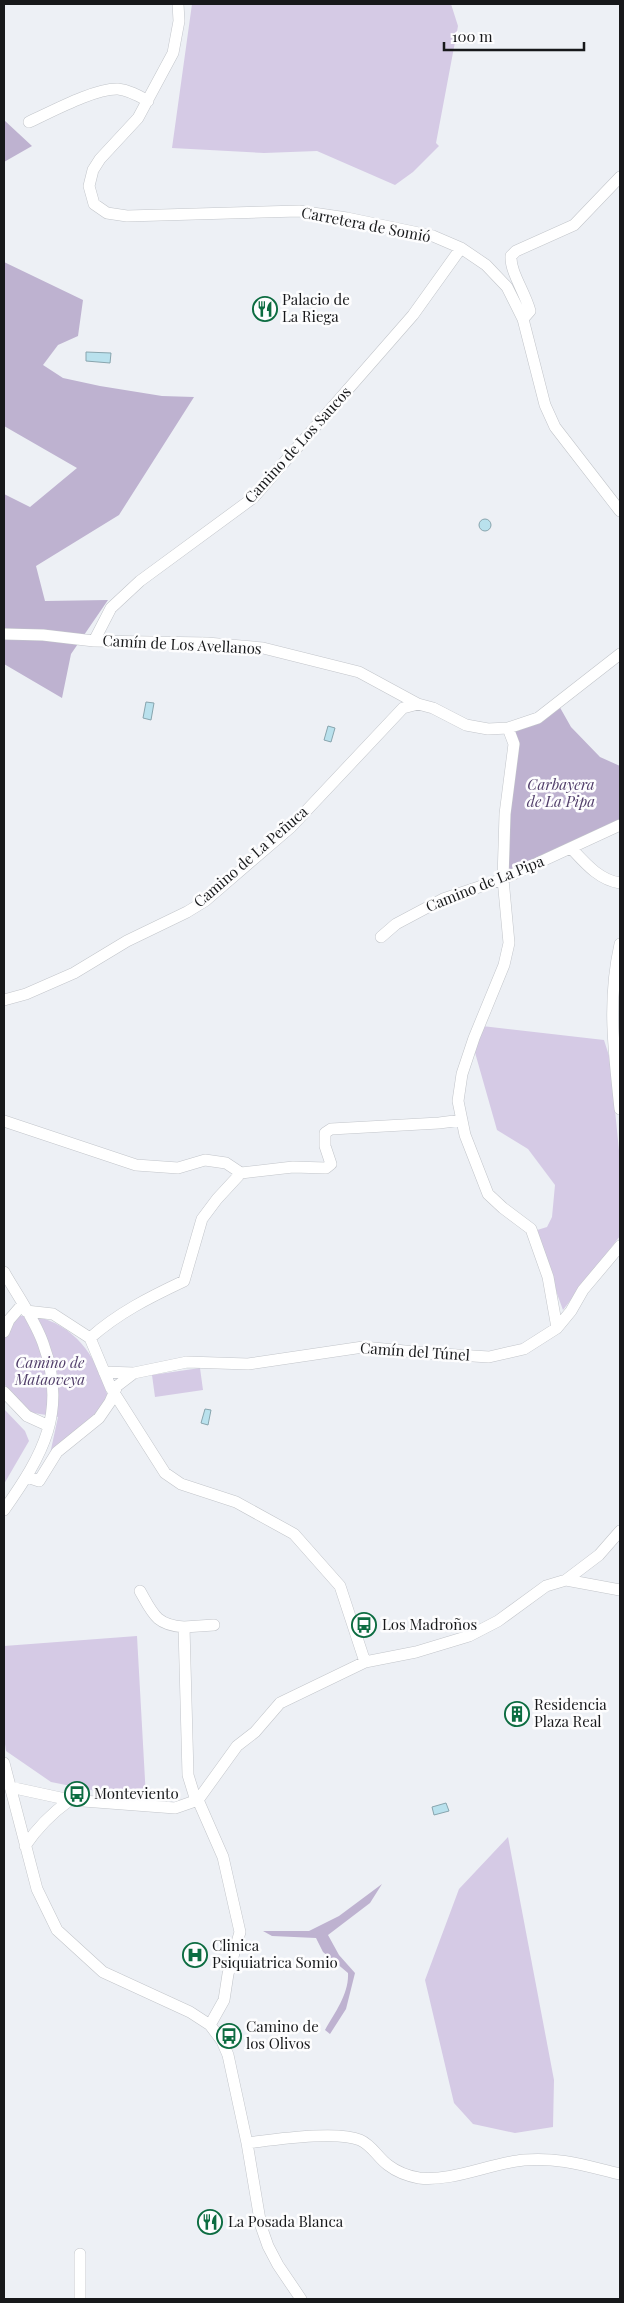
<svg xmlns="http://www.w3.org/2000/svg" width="624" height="2303" font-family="'Playfair Display',serif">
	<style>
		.green { fill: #d5cae5 }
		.forest { fill: #beb2d0 }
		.water { fill: #b9e1ed; stroke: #88a5ae }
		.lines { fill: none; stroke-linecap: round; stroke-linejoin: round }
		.minor-casing { stroke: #c2c5ca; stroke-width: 12 }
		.minor { stroke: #fff; stroke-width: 11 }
		.labels { text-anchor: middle; stroke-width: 5; stroke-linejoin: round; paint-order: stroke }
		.street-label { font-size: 15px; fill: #17181a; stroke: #fdfdfe }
		.poi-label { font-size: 15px; fill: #17181a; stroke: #fdfdfe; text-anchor: start }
		.park-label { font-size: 15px; font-style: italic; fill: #503d69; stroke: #fdfdfe }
	</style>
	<rect width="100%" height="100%" fill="#edf0f5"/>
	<path class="green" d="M 192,4 L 451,4 L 458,26 L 436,143 L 439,146 L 413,172 L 395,185 L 317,151 L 264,153 L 172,148 Z
		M 482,1026 L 604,1040 L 610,1059 L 620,1161 L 620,1236 L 563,1310 L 534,1231 L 547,1227 L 552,1217 L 555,1185 L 528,1149 L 497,1130 L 474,1049 Z
		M 19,1316 C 26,1316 36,1315 42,1318 C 80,1330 98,1361 108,1397 C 95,1421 70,1437 50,1454 L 58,1417 L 28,1412 L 4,1384 L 4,1337 Z
		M 200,1368 L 203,1390 L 155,1397 L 152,1375 Z
		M 4,1409 L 25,1431 L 29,1441 L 4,1484 Z
		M 137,1636 L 146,1798 L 126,1797 L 51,1782 L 6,1751 L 4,1737 L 4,1646 Z
		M 508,1837 L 554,2080 L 553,2127 L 515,2133 L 473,2124 L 454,2103 L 425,1980 L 459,1889 Z"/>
	<path class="forest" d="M 4,120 L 32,146 L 4,162 Z
		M 4,262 L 83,300 L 78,336 L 58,345 L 43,365 L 63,378 L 100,386 L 162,396 L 194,397 L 119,515 L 36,566 L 45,601 L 108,600 L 71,654 L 62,698 L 4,664 L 4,494 L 30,507 L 77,468 L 4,426 Z
		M 558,704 L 571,727 L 600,757 L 620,766 L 620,825 L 503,879 L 514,744 L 508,728 Z
		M 382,1884 L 370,1903 L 328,1935 L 339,1955 L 355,1973 L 346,2009 L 330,2034 L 325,2030 C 335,2012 349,1994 348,1973 L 323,1952 L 316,1938 L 272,1936 L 263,1931 L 309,1931 L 339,1916 Z"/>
	<path class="water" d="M 86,352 L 111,353 L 110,363 L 86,361 Z
		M479 525a6 6 0 1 1 12 0a6 6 0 1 1-12 0Z
		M 146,702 L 154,703 L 151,720 L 143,718 Z
		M 328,726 L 335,728 L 331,742 L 324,740 Z
		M 205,1409 L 211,1410 L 208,1425 L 201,1423 Z
		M 446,1803 L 449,1811 L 434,1815 L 432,1807 Z"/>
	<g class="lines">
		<defs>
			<path id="minor" d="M 178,4 L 179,21 L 173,53 L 138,118 L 100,159 L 93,170 L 89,186 L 94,204 L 107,213 L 127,216 L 299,211 L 347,218 L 433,236 L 461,248 L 486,265 L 507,287 L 523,319 L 545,405 L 555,427 L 620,511
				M 29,122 C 51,112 95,88 118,89 C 129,90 139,96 148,101
				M 523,319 L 530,311 C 525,292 510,272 511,256 L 516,251 L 574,225 L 620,177
				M 4,634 L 43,635 L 94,641 L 207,643 L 263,648 L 359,672 L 418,704 L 433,708 L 466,725 L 488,729 L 508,728 L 538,718 L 620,654
				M 94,641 L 111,608 L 140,581 L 253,498 L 413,315 L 461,248
				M 508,728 L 514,744 L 505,814 L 503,879 L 509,943 L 504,965 L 474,1038 L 462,1074 L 458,1101 L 465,1135 L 488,1194 L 503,1208 L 531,1229 L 548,1277 L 557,1328
				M 571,848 C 585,863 599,880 620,883
				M 381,937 L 396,924 L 443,899 L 503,879 L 620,825
				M 620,944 C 607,1002 614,1051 620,1109
				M 4,1000 L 26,994 L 74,973 L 127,941 L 187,912 L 205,901 L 291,827 L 403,708 L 418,704
				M 4,1121 L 136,1165 L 178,1168 L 205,1160 L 226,1163 L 241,1173 L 293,1167 L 326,1168 L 331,1164 L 325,1146 L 325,1133 L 331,1129 L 439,1123 L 462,1120
				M 4,1272 C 17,1295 34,1318 43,1343 C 68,1411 43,1455 4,1510
				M 26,1311 L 53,1314 L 90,1338 L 111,1388 L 165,1473 L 181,1484 L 236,1502 L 294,1534 L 340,1586 L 365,1662
				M 4,1332 L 9,1320 L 22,1305
				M 90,1338 C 118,1313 150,1297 184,1281 L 202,1219 L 217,1199 L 241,1173
				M 104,1372 L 134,1373 L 187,1362 L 248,1364 L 363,1347 L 426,1353 L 489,1357 L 524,1349 L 557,1328 L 571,1311 L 583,1290 L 620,1246
				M 4,1392 L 27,1416 L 49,1426
				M 27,1477 L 39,1481 L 57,1452 L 99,1418 L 110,1402 L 117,1386 L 134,1373
				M 566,1580 L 620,1590
				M 140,1591 C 153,1614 156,1625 184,1627
				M 4,1763 L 37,1889 L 57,1930 L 103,1972 L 190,2012 L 210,2025 L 222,2041 L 228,2055 L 247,2143 L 261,2226 L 268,2246 L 278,2265 L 301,2299
				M 10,1787 L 70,1800 L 175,1808 L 198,1800 L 237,1746 L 255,1732 L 280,1703 L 365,1662 L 416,1652 L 469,1636 L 498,1621 L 546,1586 L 566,1580 L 599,1555 L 620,1531
				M 198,1800 L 223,1857 L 240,1932 L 228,1974 L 224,2000 L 210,2025
				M 196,1801 L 188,1775 L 184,1627 L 214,1625
				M 25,1846 C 37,1828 52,1813 70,1800
				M 247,2143 C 273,2140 337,2130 360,2140 C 372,2145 378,2158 388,2165 C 397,2172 408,2176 419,2178 C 452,2182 491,2163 524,2160 C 560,2157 586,2166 620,2174
				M 80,2254 L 80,2299"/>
		</defs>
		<use href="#minor" class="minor-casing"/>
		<use href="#minor" class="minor"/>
	</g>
	<defs>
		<symbol id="restaurant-ring" viewBox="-11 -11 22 22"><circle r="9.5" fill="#fdfdfe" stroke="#0c6c41" stroke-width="1.5"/><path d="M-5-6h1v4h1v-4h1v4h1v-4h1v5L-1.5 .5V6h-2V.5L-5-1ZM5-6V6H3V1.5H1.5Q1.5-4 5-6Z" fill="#0c6c41"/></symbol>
		<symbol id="bus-ring" viewBox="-11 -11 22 22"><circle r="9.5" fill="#fdfdfe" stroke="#0c6c41" stroke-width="1.5"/><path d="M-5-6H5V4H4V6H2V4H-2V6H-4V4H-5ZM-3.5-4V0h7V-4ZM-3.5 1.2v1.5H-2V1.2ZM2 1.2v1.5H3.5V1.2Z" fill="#0c6c41"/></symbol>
		<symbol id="building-ring" viewBox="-11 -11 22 22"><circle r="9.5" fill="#fdfdfe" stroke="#0c6c41" stroke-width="1.5"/><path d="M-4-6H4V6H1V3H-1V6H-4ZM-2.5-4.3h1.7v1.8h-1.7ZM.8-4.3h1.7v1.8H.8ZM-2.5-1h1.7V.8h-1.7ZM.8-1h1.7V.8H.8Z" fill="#0c6c41"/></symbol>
		<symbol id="hospital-ring" viewBox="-11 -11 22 22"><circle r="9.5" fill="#fdfdfe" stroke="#0c6c41" stroke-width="1.5"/><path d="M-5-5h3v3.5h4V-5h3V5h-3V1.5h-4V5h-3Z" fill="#0c6c41"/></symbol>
	</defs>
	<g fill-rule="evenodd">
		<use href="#restaurant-ring" x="251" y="295" width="28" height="28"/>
		<use href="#bus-ring" x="350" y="1611" width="28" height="28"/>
		<use href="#building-ring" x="503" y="1700" width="28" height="28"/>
		<use href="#bus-ring" x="63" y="1780" width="28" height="28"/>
		<use href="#hospital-ring" x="181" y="1941" width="28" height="28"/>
		<use href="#bus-ring" x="215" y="2022" width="28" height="28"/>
		<use href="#restaurant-ring" x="196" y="2208" width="28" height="28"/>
	</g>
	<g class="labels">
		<g class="street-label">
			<text transform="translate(366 225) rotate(11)" y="5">Carretera de Somió</text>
			<text transform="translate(298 445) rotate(-48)" y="5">Camino de Los Saucos</text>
			<text transform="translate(182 645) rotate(3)" y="5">Camín de Los Avellanos</text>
			<text transform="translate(251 857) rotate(-41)" y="5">Camino de La Peñuca</text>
			<text transform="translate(485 884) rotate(-22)" y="5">Camino de La Pipa</text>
			<text transform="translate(415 1352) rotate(4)" y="5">Camín del Túnel</text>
		</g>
		<g class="poi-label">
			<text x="282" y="305">Palacio de<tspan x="282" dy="17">La Riega</tspan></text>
			<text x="382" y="1630">Los Madroños</text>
			<text x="534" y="1710">Residencia<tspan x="534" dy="17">Plaza Real</tspan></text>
			<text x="94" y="1799">Monteviento</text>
			<text x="212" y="1951">Clinica<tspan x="212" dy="17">Psiquiatrica Somio</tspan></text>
			<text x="246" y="2032">Camino de<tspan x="246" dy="17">los Olivos</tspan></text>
			<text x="228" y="2227">La Posada Blanca</text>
		</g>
		<g class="park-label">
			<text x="561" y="790">Carbayera<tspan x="561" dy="17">de La Pipa</tspan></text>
			<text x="50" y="1368">Camino de<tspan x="50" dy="17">Mataoveya</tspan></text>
		</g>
	</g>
	<rect width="624" height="2303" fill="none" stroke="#17181a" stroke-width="10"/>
	<path d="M444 42v8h140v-8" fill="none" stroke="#17181a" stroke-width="2.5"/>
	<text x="452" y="42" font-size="15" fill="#17181a" stroke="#fdfdfe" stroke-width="4" paint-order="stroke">100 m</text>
</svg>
